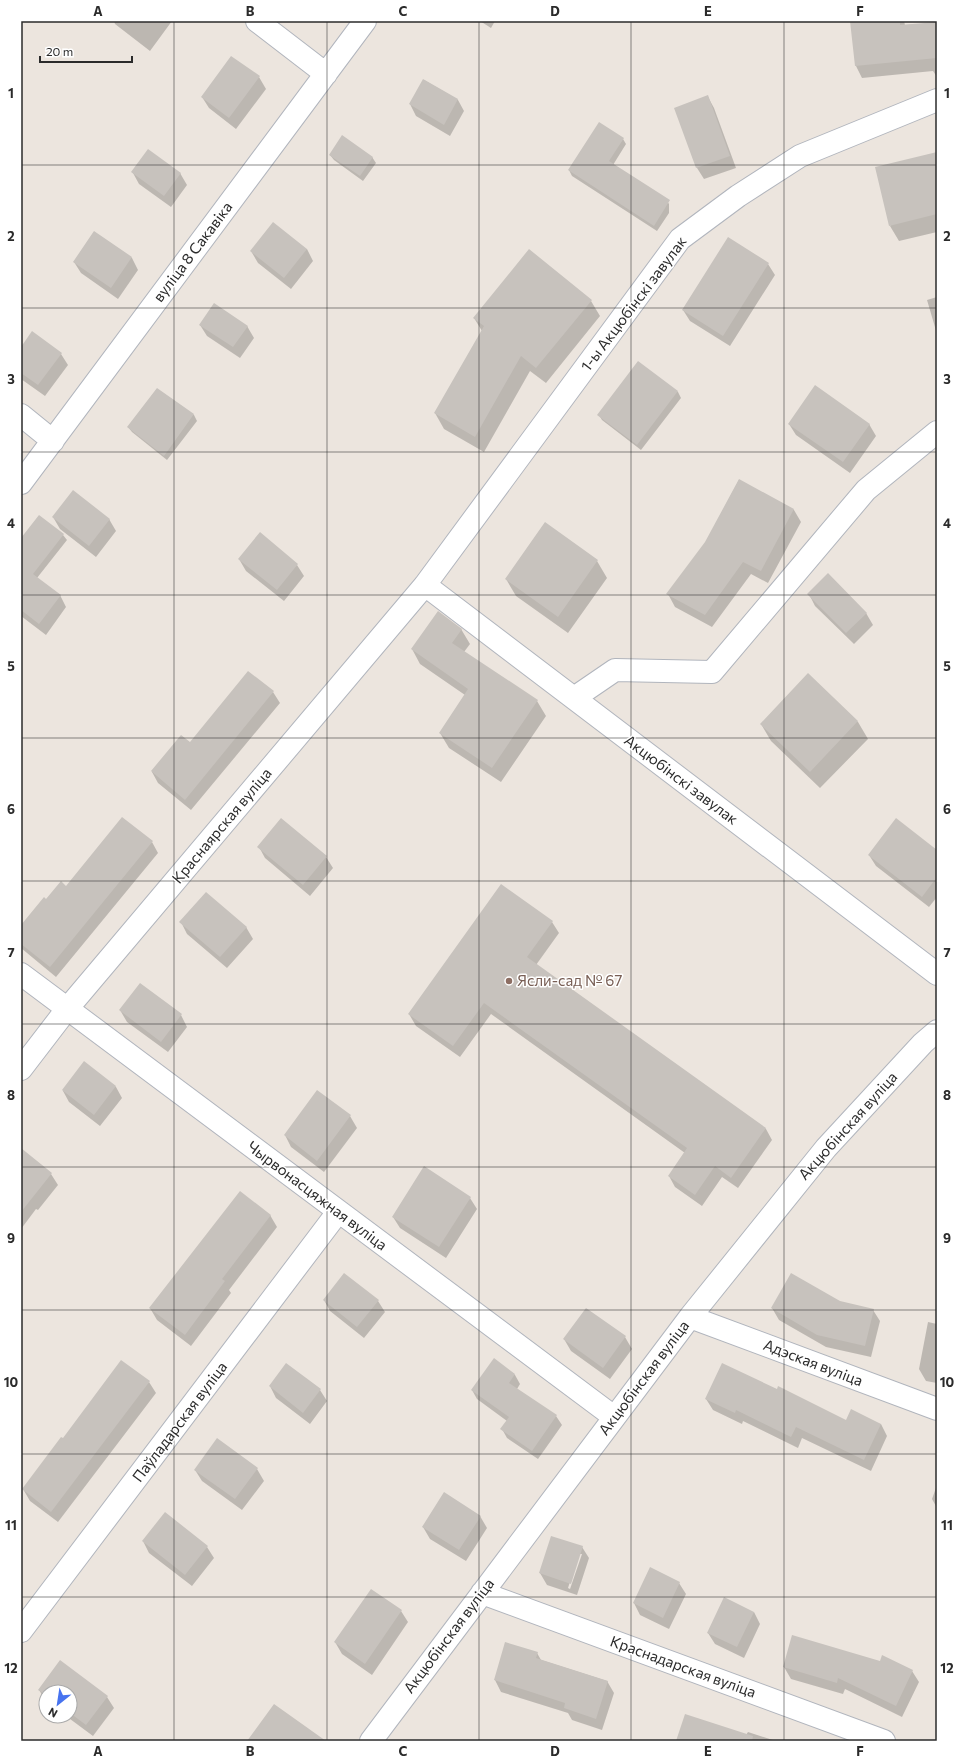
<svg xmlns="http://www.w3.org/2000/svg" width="958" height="1762" font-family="Commissioner,sans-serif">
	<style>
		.shadow { fill: #0003; fill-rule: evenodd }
		.building { fill: #c7c2bd }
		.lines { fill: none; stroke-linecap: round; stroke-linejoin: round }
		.minor-casing { stroke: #b1b5bd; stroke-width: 24 }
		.minor { stroke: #fff; stroke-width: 22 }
		.grid { fill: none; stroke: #2b2b2b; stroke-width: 1; stroke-opacity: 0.55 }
		.education-dot { fill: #8d6e63; stroke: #fff; stroke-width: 1.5 }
		.labels { text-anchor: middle; stroke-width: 3; stroke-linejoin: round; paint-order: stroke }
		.street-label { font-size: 15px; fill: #2b2b2b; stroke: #fff }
		.education-label { font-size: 15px; fill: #785e54; stroke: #fff; text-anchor: start }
		.neatline { fill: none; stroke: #2b2b2b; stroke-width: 1.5 }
		.grid-label { font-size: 13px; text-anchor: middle; font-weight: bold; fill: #2b2b2b }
	</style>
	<rect width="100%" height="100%" fill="#ece5de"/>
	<path class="shadow" d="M 114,21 L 172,21 L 150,51 L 115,24 Z
		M 480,21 L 495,21 L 491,28 Z
		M 851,21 L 904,21 L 905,25 L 937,23 L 937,77 L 933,71 L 862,78 L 856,66 Z
		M 259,77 L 266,89 L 236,129 L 209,108 L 202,97 Z
		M 424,80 L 458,100 L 464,111 L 450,136 L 416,116 L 410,104 Z
		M 708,97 L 714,108 L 736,168 L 704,179 L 697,168 L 676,108 Z
		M 623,139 L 626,144 L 613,165 L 665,198 L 669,204 L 669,213 L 657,231 L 572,176 L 569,170 Z
		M 937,153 L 937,232 L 899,241 L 890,226 Z
		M 330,155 L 372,157 L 376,163 L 363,181 L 334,160 Z
		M 133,173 L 180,173 L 187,185 L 171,207 L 139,184 Z
		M 94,232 L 132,258 L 138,270 L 118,299 L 81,273 L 74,262 Z
		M 307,249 L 313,261 L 291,289 L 258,263 L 251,251 Z
		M 768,264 L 775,275 L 730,346 L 690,321 L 683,310 Z
		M 937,297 L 937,334 L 927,300 Z
		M 591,301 L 600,316 L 546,383 L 530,371 L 484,452 L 444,429 L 435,413 L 482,331 L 474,318 Z
		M 200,325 L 247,326 L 254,338 L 240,358 L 207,336 Z
		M 21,348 L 61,354 L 68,365 L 45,396 L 21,379 Z
		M 638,362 L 678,392 L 681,398 L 641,450 L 602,420 L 599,415 Z
		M 157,389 L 194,415 L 197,421 L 167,460 L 132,432 L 128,427 Z
		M 789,424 L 869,424 L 876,436 L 850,473 L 796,435 Z
		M 739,480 L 794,510 L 801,522 L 768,583 L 751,574 L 712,627 L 675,607 L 668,594 L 706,542 Z
		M 39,516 L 63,535 L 67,540 L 37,578 L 60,595 L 66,607 L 46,635 L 21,616 L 21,540 Z
		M 53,517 L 109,519 L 116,531 L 96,557 L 60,529 Z
		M 545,523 L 597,561 L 607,578 L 568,633 L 516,596 L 506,579 Z
		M 260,534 L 297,565 L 304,576 L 284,601 L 246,571 L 239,559 Z
		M 809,594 L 866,613 L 873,625 L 854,644 L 815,606 Z
		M 461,629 L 470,644 L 464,652 L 537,701 L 546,716 L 501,782 L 449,748 L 440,733 L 465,695 L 420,664 L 412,649 Z
		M 808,675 L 858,722 L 868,739 L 820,788 L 771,741 L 761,724 Z
		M 273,692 L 280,703 L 191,810 L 158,783 L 152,772 L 190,744 Z
		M 152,842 L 158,853 L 56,977 L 21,948 L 21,926 L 46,900 L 66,887 Z
		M 259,847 L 326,857 L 333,868 L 310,896 L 265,858 Z
		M 937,851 L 937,897 L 929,907 L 876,866 L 869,855 Z
		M 181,922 L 246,927 L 253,939 L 227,968 L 187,934 Z
		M 552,922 L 559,933 L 536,965 L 766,1129 L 772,1140 L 738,1188 L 722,1177 L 702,1206 L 675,1187 L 669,1176 L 685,1153 L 491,1014 L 460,1057 L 416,1026 L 409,1014 Z
		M 120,1010 L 181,1015 L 187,1027 L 168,1052 L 127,1022 Z
		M 85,1063 L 116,1087 L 122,1098 L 100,1126 L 69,1102 L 63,1091 Z
		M 317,1092 L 350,1116 L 357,1128 L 324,1172 L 291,1147 L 285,1135 Z
		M 21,1149 L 51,1174 L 58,1185 L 38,1210 L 36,1209 L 21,1229 Z
		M 470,1198 L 477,1209 L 446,1258 L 400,1228 L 393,1217 Z
		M 270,1215 L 277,1227 L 229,1290 L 231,1293 L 191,1346 L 157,1320 L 150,1308 Z
		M 324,1300 L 378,1301 L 385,1312 L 364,1338 L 330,1311 Z
		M 840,1302 L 873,1310 L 880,1321 L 871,1357 L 826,1347 L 779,1320 L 772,1308 Z
		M 928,1322 L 937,1324 L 937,1383 L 926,1381 L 919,1369 Z
		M 625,1337 L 632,1349 L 610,1379 L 571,1351 L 564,1339 Z
		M 494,1360 L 515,1375 L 520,1384 L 517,1389 L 556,1416 L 562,1425 L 538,1459 L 507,1438 L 502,1429 L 507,1421 L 477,1399 L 472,1390 Z
		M 149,1382 L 156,1393 L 58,1522 L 30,1501 L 23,1489 L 63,1440 Z
		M 270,1386 L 320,1390 L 327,1401 L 310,1424 L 276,1398 Z
		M 706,1399 L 846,1421 L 881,1424 L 887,1436 L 871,1471 L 802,1438 L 798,1448 L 743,1421 L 742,1424 L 713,1410 Z
		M 257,1469 L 264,1481 L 242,1510 L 202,1481 L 195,1470 Z
		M 937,1485 L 937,1508 L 932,1499 Z
		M 480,1516 L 487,1528 L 466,1561 L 430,1539 L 423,1527 Z
		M 143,1541 L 207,1547 L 214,1558 L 192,1586 L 149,1553 Z
		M 582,1547 L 589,1558 L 577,1595 L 547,1585 L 540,1573 ZM 579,1554 L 582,1554 L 570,1589 L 568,1588 Z
		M 679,1583 L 686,1594 L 669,1629 L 640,1615 L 634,1603 Z
		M 401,1611 L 408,1622 L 372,1675 L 342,1654 L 335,1642 Z
		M 754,1612 L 760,1624 L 744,1658 L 715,1644 L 708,1633 Z
		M 537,1653 L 541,1660 L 607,1681 L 614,1693 L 602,1730 L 572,1720 L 568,1713 L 501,1692 L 495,1680 Z
		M 60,1662 L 107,1697 L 114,1708 L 93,1736 L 66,1716 L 70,1716 L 70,1692 L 46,1692 L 46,1701 L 39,1690 Z
		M 784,1667 L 912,1671 L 919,1682 L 902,1717 L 845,1689 L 843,1694 L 791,1679 Z
		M 748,1732 L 776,1741 L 677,1741 L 746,1735 Z"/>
	<path class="building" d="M 850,21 L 900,21 L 900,25 L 937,22 L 937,58 L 855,66 Z
		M 231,56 L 260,76 L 229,118 L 201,97 Z
		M 423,79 L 458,99 L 444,125 L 409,104 Z
		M 708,95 L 730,156 L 696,168 L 674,108 Z
		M 599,122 L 624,138 L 609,161 L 670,200 L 654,226 L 568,170 Z
		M 342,135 L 373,157 L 360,176 L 329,155 Z
		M 148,149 L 181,173 L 164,196 L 131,172 Z
		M 937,152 L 937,214 L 889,226 L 875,167 Z
		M 273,222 L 307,249 L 284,278 L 250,251 Z
		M 94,231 L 132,257 L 111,288 L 73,262 Z
		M 728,237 L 769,263 L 723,336 L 682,310 Z
		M 529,249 L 592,300 L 536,368 L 521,356 L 475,437 L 434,413 L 484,326 L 473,318 Z
		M 214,303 L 248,326 L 233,347 L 199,325 Z
		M 32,331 L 62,353 L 38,385 L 21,373 L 21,347 Z
		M 638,361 L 678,391 L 637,445 L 597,415 Z
		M 815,385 L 870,424 L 843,462 L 788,424 Z
		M 157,388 L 194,414 L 164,456 L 127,427 Z
		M 739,479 L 794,509 L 761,571 L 743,562 L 705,615 L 666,594 L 705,542 Z
		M 73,490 L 110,519 L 89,546 L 52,517 Z
		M 39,515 L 64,534 L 33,574 L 61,595 L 39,624 L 21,610 L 21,538 Z
		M 545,522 L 598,560 L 558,617 L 505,579 Z
		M 260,532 L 298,564 L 277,590 L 238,559 Z
		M 828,573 L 867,613 L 846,633 L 807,594 Z
		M 438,611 L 462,629 L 452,643 L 538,700 L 492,768 L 439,733 L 468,689 L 411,649 Z
		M 248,671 L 274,691 L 185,800 L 151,771 L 181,735 L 190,742 Z
		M 808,673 L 858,721 L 810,772 L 760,724 Z
		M 122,817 L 153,841 L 50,967 L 21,944 L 21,925 L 44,897 L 46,899 L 61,881 L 66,886 Z
		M 281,818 L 327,856 L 303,885 L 257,847 Z
		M 896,818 L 937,850 L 937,877 L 922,897 L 868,855 Z
		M 501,884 L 553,921 L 527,957 L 766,1128 L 731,1178 L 715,1166 L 695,1195 L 668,1176 L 687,1148 L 484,1003 L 453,1046 L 408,1014 Z
		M 206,892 L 247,927 L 220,957 L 179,922 Z
		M 140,983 L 182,1014 L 161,1042 L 119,1010 Z
		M 84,1061 L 116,1086 L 94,1115 L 62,1090 Z
		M 317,1090 L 351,1115 L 317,1161 L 284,1135 Z
		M 21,1148 L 52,1173 L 21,1212 Z
		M 424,1166 L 471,1197 L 439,1247 L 392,1217 Z
		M 240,1191 L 271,1215 L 222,1279 L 225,1281 L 185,1335 L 149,1308 Z
		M 344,1273 L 379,1300 L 357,1327 L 323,1300 Z
		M 791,1273 L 840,1301 L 874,1309 L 865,1346 L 817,1335 L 771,1308 Z
		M 586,1308 L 626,1336 L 603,1368 L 563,1339 Z
		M 494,1358 L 515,1374 L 509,1383 L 557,1415 L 532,1451 L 500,1429 L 509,1417 L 471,1390 Z
		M 121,1360 L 150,1381 L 51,1512 L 22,1489 L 61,1437 L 63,1438 Z
		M 286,1363 L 321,1389 L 303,1413 L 269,1386 Z
		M 722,1363 L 777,1389 L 778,1386 L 846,1420 L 851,1409 L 881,1424 L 864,1460 L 796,1427 L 791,1437 L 736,1410 L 735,1413 L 705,1399 Z
		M 217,1438 L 258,1468 L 235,1499 L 194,1470 Z
		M 444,1492 L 481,1516 L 459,1550 L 422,1527 Z
		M 165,1512 L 208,1546 L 185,1575 L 142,1541 Z
		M 551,1536 L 583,1546 L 571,1584 L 539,1573 Z
		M 650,1567 L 680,1582 L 663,1618 L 633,1603 Z
		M 371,1589 L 402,1610 L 365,1664 L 334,1642 Z
		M 724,1597 L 754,1612 L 737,1647 L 707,1633 Z
		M 792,1635 L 880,1661 L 882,1655 L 913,1670 L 896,1706 L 838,1678 L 837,1683 L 783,1667 Z
		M 505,1642 L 538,1652 L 536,1658 L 608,1681 L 596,1719 L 564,1708 L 565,1703 L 494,1680 Z
		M 60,1660 L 108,1696 L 86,1725 L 70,1713 L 70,1692 L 46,1692 L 46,1695 L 38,1690 Z
		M 274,1704 L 326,1741 L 247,1741 Z
		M 685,1714 L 753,1736 L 752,1741 L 676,1741 Z"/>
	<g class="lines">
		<defs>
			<path id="minor" d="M 257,21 L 326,74
				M 21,415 L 53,441
				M 21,483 L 365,21
				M 425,585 L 937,974
				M 574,698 L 615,670 L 712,672 L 866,490 L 937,432
				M 21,974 L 614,1417
				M 21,1069 L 67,1009 L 425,585 L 680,239 L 738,196 L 800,156 L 937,100
				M 690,1317 L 937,1409
				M 482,1593 L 884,1741
				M 21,1631 L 338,1212
				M 371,1741 L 690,1317 L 826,1148 L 923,1043 L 937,1031"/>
		</defs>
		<use href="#minor" class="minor-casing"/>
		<use href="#minor" class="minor"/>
	</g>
	<path class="grid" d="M 174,21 L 174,1741M 327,21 L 327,1741M 479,21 L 479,1741M 631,21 L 631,1741M 784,21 L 784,1741M 21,165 L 937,165M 21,308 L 937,308M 21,452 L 937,452M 21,595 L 937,595M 21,738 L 937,738M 21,881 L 937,881M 21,1024 L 937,1024M 21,1167 L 937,1167M 21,1310 L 937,1310M 21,1454 L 937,1454M 21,1597 L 937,1597"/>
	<circle class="education-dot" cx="509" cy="981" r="4"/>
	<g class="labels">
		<g class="street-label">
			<text transform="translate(193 252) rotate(-53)" y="5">вуліца 8 Сакавіка</text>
			<text transform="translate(634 304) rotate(-53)" y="5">1-ы Акцюбінскі завулак</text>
			<text transform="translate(681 780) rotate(37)" y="5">Акцюбінскі завулак</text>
			<text transform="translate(222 826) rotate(-50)" y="5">Краснаярская вуліца</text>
			<text transform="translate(848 1126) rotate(-48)" y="5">Акцюбінская вуліца</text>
			<text transform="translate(317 1196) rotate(37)" y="5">Чырвонасцяжная вуліца</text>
			<text transform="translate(813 1363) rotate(21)" y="5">Адэская вуліца</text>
			<text transform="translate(644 1378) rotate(-53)" y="5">Акцюбінская вуліца</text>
			<text transform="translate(180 1422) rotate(-53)" y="5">Паўладарская вуліца</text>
			<text transform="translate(449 1636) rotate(-53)" y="5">Акцюбінская вуліца</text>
			<text transform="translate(683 1667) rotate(20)" y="5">Краснадарская вуліца</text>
		</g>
		<g class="education-label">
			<text x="517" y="986">Ясли-сад № 67</text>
		</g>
	</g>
	<rect width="958" height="1762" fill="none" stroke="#ffffff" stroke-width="44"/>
	<g transform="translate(58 1704) rotate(210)"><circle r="19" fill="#ffffff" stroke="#aaaaaa"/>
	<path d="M0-3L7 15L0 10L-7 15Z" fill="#4773ef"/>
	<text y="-6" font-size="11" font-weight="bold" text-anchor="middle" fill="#2b2b2b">N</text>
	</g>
	<path d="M40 56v6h92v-6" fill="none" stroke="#2b2b2b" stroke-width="2"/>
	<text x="46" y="56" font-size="12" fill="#2b2b2b" stroke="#ffffff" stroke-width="3" paint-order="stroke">20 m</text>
	<rect x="22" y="22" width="914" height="1718" class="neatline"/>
	<g class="grid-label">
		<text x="98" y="16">A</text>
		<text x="250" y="16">B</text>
		<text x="403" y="16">C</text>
		<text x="555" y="16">D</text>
		<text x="708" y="16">E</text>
		<text x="860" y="16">F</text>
		<text x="11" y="98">1</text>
		<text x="947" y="98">1</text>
		<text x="11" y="241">2</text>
		<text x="947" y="241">2</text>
		<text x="11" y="384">3</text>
		<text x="947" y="384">3</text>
		<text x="11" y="528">4</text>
		<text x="947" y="528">4</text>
		<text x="11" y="671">5</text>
		<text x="947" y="671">5</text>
		<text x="11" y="814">6</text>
		<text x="947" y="814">6</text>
		<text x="11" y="957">7</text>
		<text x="947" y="957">7</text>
		<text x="11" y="1100">8</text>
		<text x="947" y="1100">8</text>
		<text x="11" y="1243">9</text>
		<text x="947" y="1243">9</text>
		<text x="11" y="1387">10</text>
		<text x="947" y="1387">10</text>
		<text x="11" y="1530">11</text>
		<text x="947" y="1530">11</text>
		<text x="11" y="1673">12</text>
		<text x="947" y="1673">12</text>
		<text x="98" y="1756">A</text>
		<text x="250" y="1756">B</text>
		<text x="403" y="1756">C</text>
		<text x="555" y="1756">D</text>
		<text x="708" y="1756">E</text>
		<text x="860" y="1756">F</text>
	</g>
</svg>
